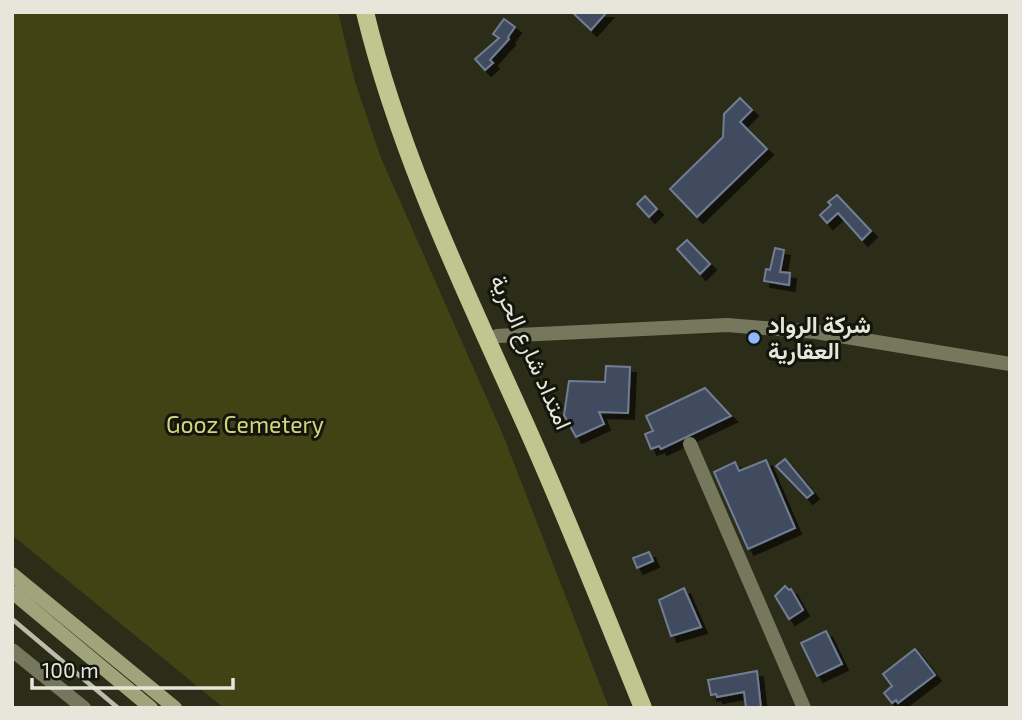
<svg xmlns="http://www.w3.org/2000/svg" width="1022" height="720" font-family="'Exo 2',Vazirmatn,sans-serif">
	<style>
		.green { fill: #414315 }
		.building { fill: #404c5f; stroke: #707d92; stroke-width: 2; filter: url(#shadow) }
		.lines { fill: none; stroke-linecap: round; stroke-linejoin: round }
		.street { stroke: #76785e; stroke-width: 14 }
		.secondary { stroke: #a0a47a; stroke-width: 14 }
		.primary { stroke: #c1c58f; stroke-width: 18 }
		.rail { stroke: #bbbcad; stroke-width: 4.5 }
		.poi-dot { fill: #8fb8fd; stroke: #14150c; stroke-width: 2.5 }
		.labels { text-anchor: middle; stroke-width: 6; stroke-linejoin: round; paint-order: stroke }
		.poi-label { font-size: 23px; font-weight: bold; fill: #e6e7da; stroke: #14150c; text-anchor: start }
		.street-label { font-size: 23px; fill: #e6e7da; stroke: #14150c }
		.park-label { font-size: 23px; fill: #d1d67b; stroke: #14150c }
	</style>
	<defs>
		<filter id="shadow"><feDropShadow dx="6" dy="6" stdDeviation="0" flood-color="#0009"/></filter>
	</defs>
	<rect width="100%" height="100%" fill="#2c2d18"/>
	<path class="green" d="M 12,12 L 338,12 L 355,82 L 381,158 L 503,435 L 609,708 L 224,708 L 12,535 Z"/>
	<path class="building" d="M 572,12 L 607,12 L 591,30 Z
		M 504,19 L 515,27 L 508,37 L 509,39 L 490,60 L 493,63 L 485,70 L 475,59 L 499,38 L 493,34 Z
		M 740,98 L 752,110 L 740,122 L 767,149 L 697,217 L 670,189 L 723,137 L 724,114 Z
		M 837,195 L 871,231 L 862,240 L 838,213 L 827,223 L 820,215 L 831,205 L 828,202 Z
		M 645,196 L 657,209 L 649,217 L 637,204 Z
		M 687,240 L 710,264 L 700,274 L 677,249 Z
		M 775,248 L 784,250 L 780,272 L 790,273 L 789,285 L 764,281 L 766,269 L 770,270 Z
		M 606,366 L 630,367 L 628,413 L 599,412 L 604,424 L 576,437 L 564,415 L 569,381 L 605,382 Z
		M 705,388 L 731,416 L 661,449 L 659,446 L 651,449 L 645,434 L 653,431 L 646,416 Z
		M 785,459 L 813,493 L 807,498 L 776,466 Z
		M 766,460 L 795,528 L 748,549 L 714,472 L 735,462 L 739,471 Z
		M 649,552 L 653,561 L 637,568 L 633,558 Z
		M 785,586 L 789,590 L 791,589 L 803,610 L 789,619 L 775,596 Z
		M 684,588 L 701,627 L 671,636 L 659,600 Z
		M 826,631 L 842,664 L 817,676 L 801,643 Z
		M 915,649 L 935,675 L 898,703 L 896,700 L 892,703 L 884,693 L 892,686 L 883,674 Z
		M 757,671 L 761,708 L 746,708 L 744,692 L 717,697 L 716,694 L 711,695 L 708,680 Z"/>
	<g class="lines">
		<path class="street" d="M 497,336 L 727,325 L 816,332 L 1010,364
			M 690,444 L 804,708
			M 12,650 L 84,708"/>
		<path class="secondary" d="M 12,574 L 175,708
			M 12,592 L 151,708"/>
		<path class="primary" d="M 365,12 C 400,157 466,292 527,428 C 568,520 605,614 643,708"/>
		<path class="rail" d="M 12,619 L 118,708"/>
	</g>
	<circle class="poi-dot" cx="754" cy="338" r="7"/>
	<g class="labels">
		<g class="poi-label">
			<text x="768" y="333">شركة الرواد<tspan x="768" dy="26">العقارية</tspan></text>
		</g>
		<g class="street-label">
			<text transform="translate(531 352) rotate(66)" y="8">امتداد شارع الحرية</text>
		</g>
		<g class="park-label">
			<text x="245" y="433">Gooz Cemetery</text>
		</g>
	</g>
	<rect width="1022" height="720" fill="none" stroke="#e6e7da" stroke-width="28"/>
	<path d="M32 678v10h201v-10" fill="none" stroke="#e6e7da" stroke-width="3.5"/>
	<text x="42" y="678" font-size="21" fill="#e6e7da" stroke="#14150c" stroke-width="5" paint-order="stroke">100 m</text>
</svg>
